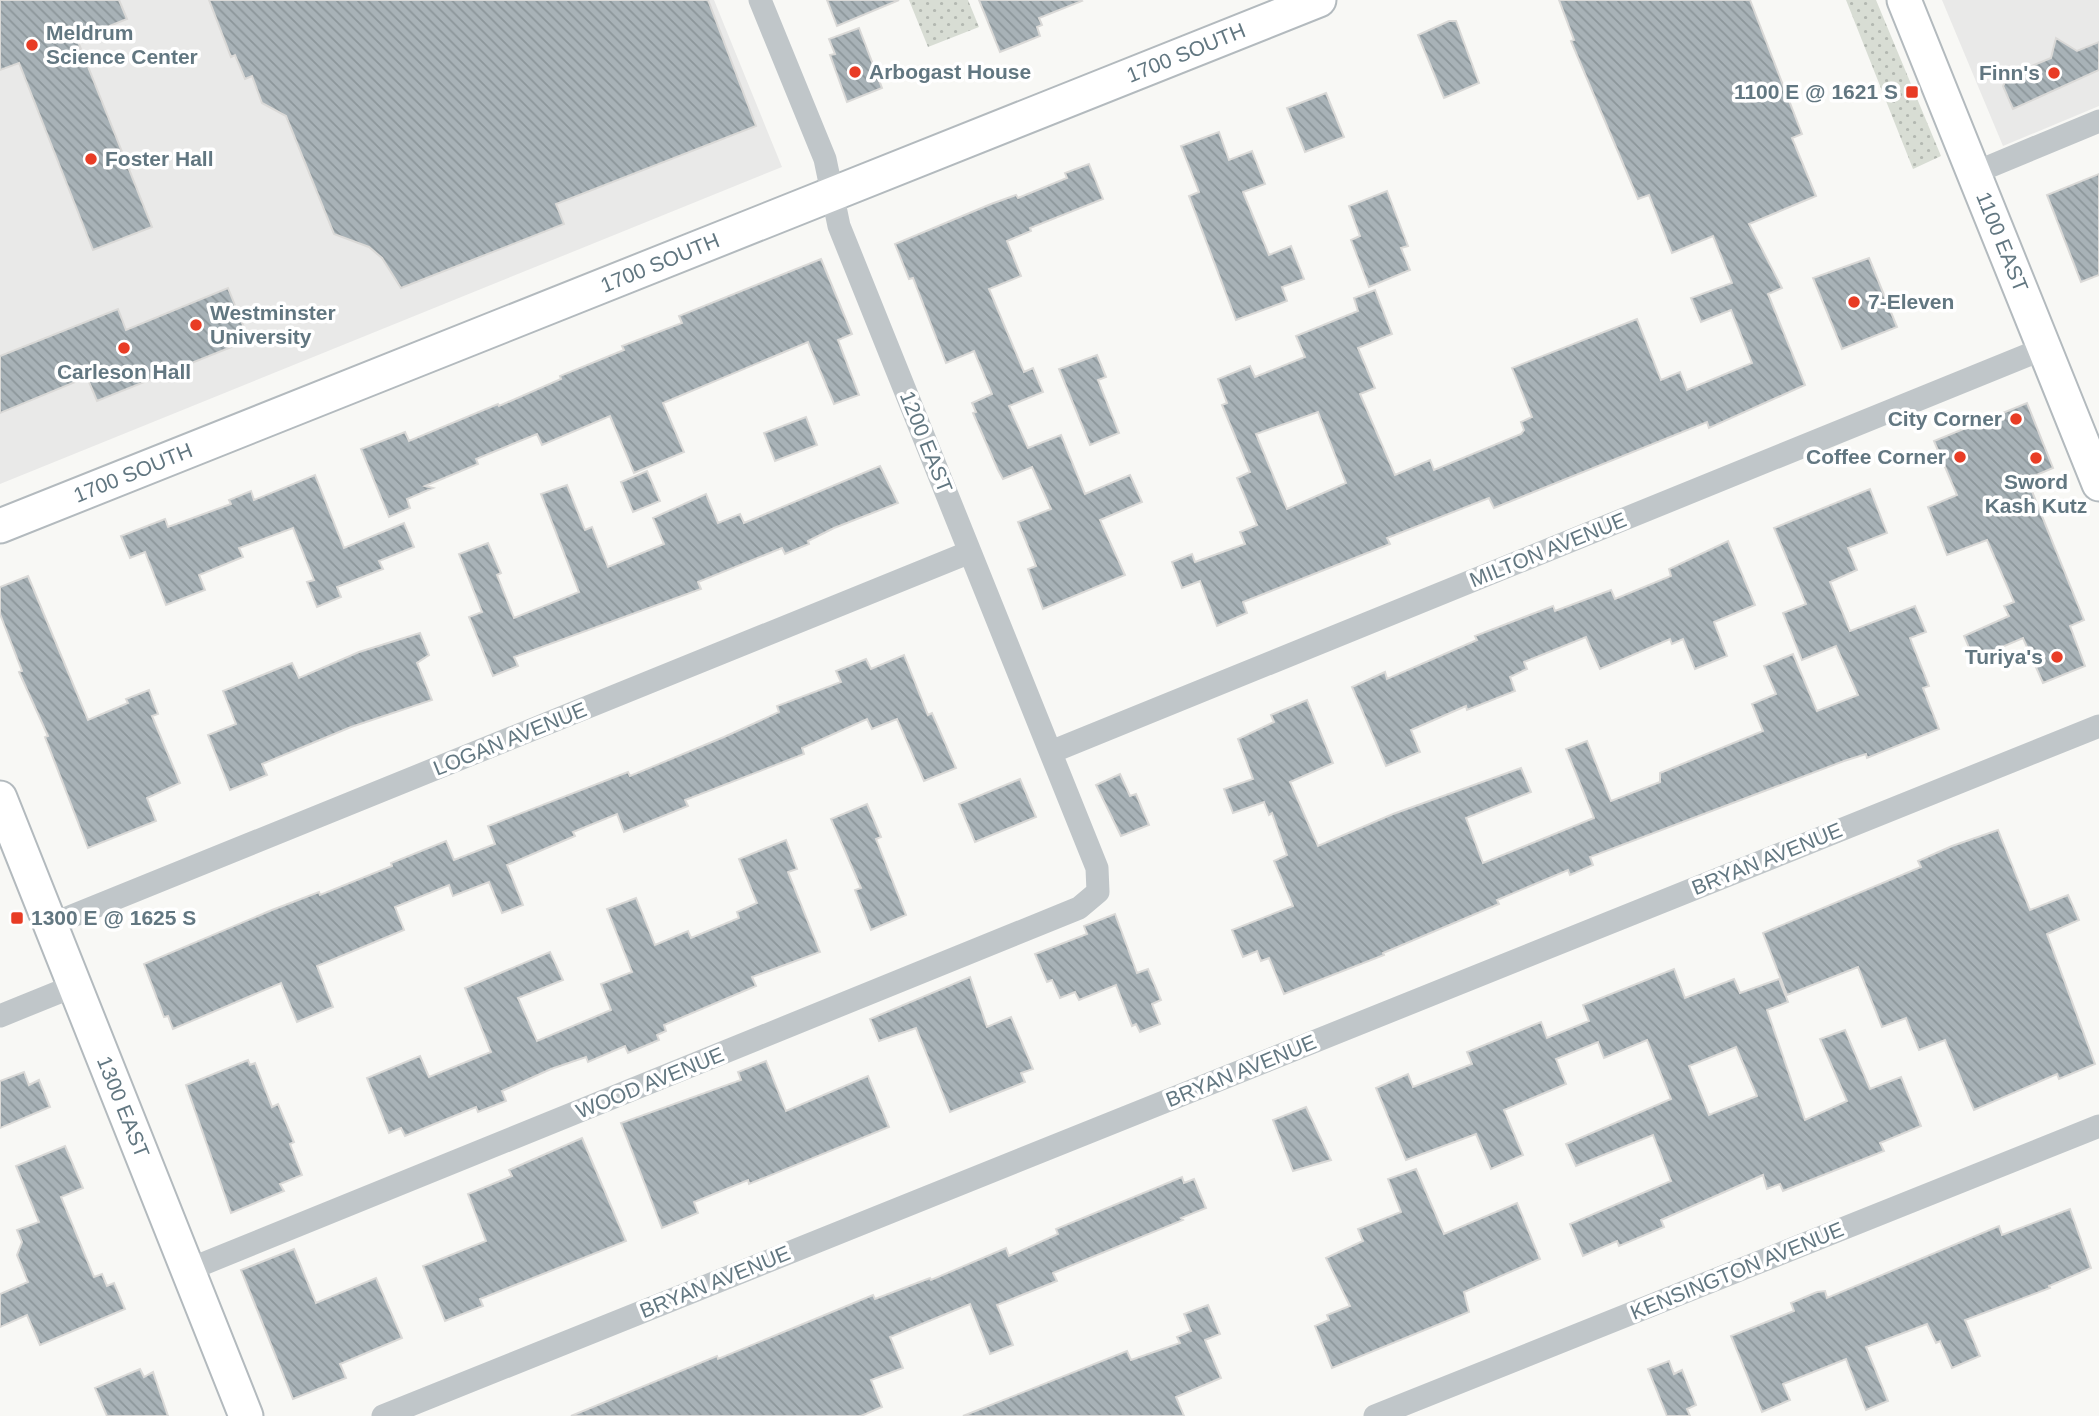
<svg xmlns="http://www.w3.org/2000/svg" width="2099" height="1416" font-family="Arial,sans-serif">
	<style>
		.built { fill: #e9e9e8 }
		.green { fill: url(#green-dots) }
		.building { fill: url(#building-back-hatch); stroke: #dad9d7; stroke-width: 2; fill-rule: evenodd }
		.lines { fill: none; stroke-linecap: round; stroke-linejoin: round }
		.secondary-casing { stroke: #b3babe; stroke-width: 37 }
		.street { stroke: #c0c6c9; stroke-width: 23 }
		.secondary { stroke: #fff; stroke-width: 33 }
		.poi-dot { fill: #e83c25; stroke: #fff; stroke-width: 2.5 }
		.labels { text-anchor: middle; stroke-width: 7; stroke-linejoin: round; paint-order: stroke }
		.poi-label { font-size: 21px; font-weight: bold; fill: #627781; stroke: #fff; text-anchor: start }
		.street-label { font-size: 21px; fill: #627781; stroke: #fff }
	</style>
	<defs>
		<pattern id="green-dots" width="8" height="8" patternUnits="userSpaceOnUse" patternTransform="scale(1.75)"><rect width="8" height="8" fill="#d8ddd4"/><path d="M2 2h.1M6 6h.1" fill="none" stroke="#b3b8b1" stroke-width="1.8" stroke-linecap="round"/></pattern>
		<pattern id="building-back-hatch" width="6" height="6" patternUnits="userSpaceOnUse" patternTransform="scale(1.75)"><rect width="6" height="6" fill="#a8b2b7"/><path d="M-1 5l2 2M0 0l6 6M5-1l2 2" fill="none" stroke="#8c969a"/></pattern>
	</defs>
	<rect width="100%" height="100%" fill="#f8f8f5"/>
	<path class="built" d="M 0,0 L 714,0 L 782,167 L 0,484 Z
		M 1942,0 L 2099,0 L 2099,106 L 2003,146 Z"/>
	<path class="green" d="M 909,0 L 968,0 L 979,27 L 928,47 Z
		M 1846,0 L 1876,0 L 1941,156 L 1913,169 Z"/>
	<path class="building" d="M 0,0 L 119,0 L 127,19 L 77,39 L 152,227 L 93,250 L 19,63 L 0,70 Z
		M 209,0 L 708,0 L 756,126 L 556,204 L 564,224 L 401,288 L 382,258 L 369,247 L 334,234 L 286,116 L 262,103 L 252,76 L 245,79 L 235,55 L 231,57 Z
		M 827,0 L 899,0 L 837,26 Z
		M 979,0 L 1081,0 L 1082,1 L 1039,18 L 1042,25 L 1037,27 L 1040,36 L 1000,52 Z
		M 1559,0 L 1750,0 L 1802,134 L 1792,138 L 1816,196 L 1749,224 L 1782,288 L 1768,294 L 1805,385 L 1709,428 L 1707,422 L 1494,508 L 1489,498 L 1387,538 L 1390,544 L 1243,602 L 1247,613 L 1217,626 L 1200,581 L 1182,588 L 1172,562 L 1192,554 L 1195,562 L 1245,544 L 1240,532 L 1257,525 L 1237,478 L 1250,472 L 1222,405 L 1227,403 L 1218,379 L 1250,366 L 1255,377 L 1305,357 L 1296,336 L 1358,311 L 1354,298 L 1375,290 L 1392,334 L 1358,348 L 1375,388 L 1360,394 L 1395,475 L 1430,460 L 1434,470 L 1521,434 L 1524,430 L 1521,422 L 1532,417 L 1512,368 L 1637,319 L 1661,380 L 1680,372 L 1687,390 L 1752,363 L 1731,310 L 1701,322 L 1691,298 L 1732,283 L 1713,236 L 1672,253 L 1649,195 L 1638,199 L 1571,41 L 1574,40 ZM 1318,412 L 1346,483 L 1287,509 L 1256,434 Z
		M 1449,21 L 1456,21 L 1479,83 L 1444,98 L 1418,35 Z
		M 859,28 L 882,88 L 847,102 L 830,55 L 835,54 L 829,39 Z
		M 2056,38 L 2077,51 L 2099,42 L 2099,70 L 2013,109 L 2003,86 L 2008,76 L 2051,58 Z
		M 1326,93 L 1344,137 L 1305,152 L 1287,108 Z
		M 1219,132 L 1229,160 L 1252,151 L 1265,184 L 1243,192 L 1269,255 L 1291,246 L 1304,279 L 1282,287 L 1287,301 L 1236,320 L 1189,196 L 1199,192 L 1181,146 Z
		M 1089,164 L 1103,199 L 1030,228 L 1031,231 L 1007,241 L 1021,276 L 989,289 L 1024,372 L 1033,368 L 1043,392 L 1009,406 L 1028,448 L 1061,435 L 1085,494 L 1130,475 L 1142,502 L 1100,520 L 1125,575 L 1043,609 L 1028,569 L 1036,566 L 1018,522 L 1051,509 L 1032,467 L 1003,479 L 998,470 L 973,413 L 976,412 L 972,403 L 992,394 L 974,351 L 946,363 L 913,278 L 909,279 L 895,244 L 991,204 L 1016,195 L 1018,198 L 1067,178 L 1065,173 Z
		M 2099,174 L 2099,275 L 2081,282 L 2047,195 Z
		M 1387,191 L 1408,246 L 1401,248 L 1410,270 L 1369,287 L 1351,240 L 1360,236 L 1349,206 Z
		M 1869,258 L 1897,327 L 1842,349 L 1813,278 Z
		M 821,259 L 852,334 L 838,340 L 859,395 L 834,404 L 808,342 L 663,403 L 684,452 L 634,473 L 610,416 L 542,445 L 537,434 L 476,459 L 478,464 L 425,486 L 433,488 L 407,499 L 410,508 L 389,517 L 361,449 L 405,432 L 409,441 L 498,404 L 499,406 L 561,379 L 560,376 L 624,350 L 622,346 L 682,323 L 679,316 Z
		M 228,288 L 249,340 L 97,401 L 87,377 L 0,413 L 0,356 L 118,309 L 126,330 Z
		M 1097,355 L 1106,377 L 1098,380 L 1119,433 L 1090,445 L 1059,369 Z
		M 2027,403 L 2053,468 L 2027,479 L 2084,620 L 2070,626 L 2085,666 L 2043,683 L 2023,638 L 1974,659 L 1964,636 L 2009,616 L 2004,606 L 2014,602 L 1987,540 L 1947,555 L 1928,507 L 1957,495 L 1934,441 Z
		M 806,417 L 817,445 L 775,461 L 764,433 Z
		M 880,466 L 898,503 L 834,528 L 808,541 L 809,544 L 785,554 L 782,548 L 698,582 L 701,589 L 514,657 L 518,666 L 493,676 L 469,617 L 482,612 L 459,554 L 488,543 L 501,573 L 497,575 L 514,618 L 579,592 L 541,494 L 567,485 L 585,530 L 592,527 L 608,567 L 664,544 L 653,518 L 706,494 L 718,523 L 740,514 L 744,523 Z
		M 647,471 L 660,501 L 633,512 L 621,482 Z
		M 315,475 L 344,548 L 404,523 L 414,547 L 379,561 L 383,569 L 337,587 L 341,597 L 317,607 L 307,582 L 314,580 L 293,528 L 239,548 L 243,557 L 199,575 L 205,590 L 166,605 L 145,552 L 130,558 L 121,536 L 165,519 L 168,527 L 231,504 L 229,500 L 251,491 L 254,500 Z
		M 1870,489 L 1887,533 L 1848,548 L 1857,570 L 1830,582 L 1850,631 L 1915,606 L 1926,632 L 1910,638 L 1929,686 L 1923,688 L 1939,729 L 1867,758 L 1866,754 L 1844,761 L 1590,857 L 1593,865 L 1570,875 L 1568,870 L 1497,900 L 1499,904 L 1383,953 L 1384,955 L 1284,994 L 1269,958 L 1261,961 L 1257,951 L 1243,957 L 1232,930 L 1293,906 L 1274,861 L 1287,855 L 1272,813 L 1269,815 L 1264,802 L 1233,813 L 1224,789 L 1253,779 L 1238,739 L 1274,722 L 1271,715 L 1307,700 L 1333,763 L 1290,782 L 1318,846 L 1393,814 L 1521,768 L 1531,792 L 1466,818 L 1483,863 L 1594,818 L 1566,749 L 1587,741 L 1611,801 L 1660,782 L 1660,773 L 1763,731 L 1752,704 L 1776,694 L 1764,666 L 1793,654 L 1817,711 L 1858,695 L 1836,646 L 1802,660 L 1783,613 L 1806,604 L 1774,528 Z
		M 1728,541 L 1755,605 L 1714,622 L 1727,656 L 1695,669 L 1683,639 L 1672,644 L 1670,639 L 1600,669 L 1586,637 L 1524,662 L 1527,669 L 1510,677 L 1515,691 L 1467,710 L 1466,706 L 1411,730 L 1420,752 L 1386,766 L 1352,687 L 1385,672 L 1387,679 L 1477,640 L 1475,636 L 1553,606 L 1555,611 L 1611,590 L 1615,599 L 1671,576 L 1669,569 Z
		M 28,576 L 88,720 L 128,703 L 126,699 L 149,690 L 158,714 L 152,716 L 180,783 L 147,798 L 156,821 L 88,848 L 45,737 L 48,736 L 19,672 L 22,671 L 0,614 L 0,587 Z
		M 420,633 L 429,655 L 417,663 L 432,700 L 351,727 L 262,764 L 267,775 L 230,790 L 208,735 L 236,724 L 223,691 L 292,663 L 299,678 L 359,652 Z
		M 904,655 L 928,715 L 932,713 L 956,768 L 924,781 L 897,719 L 872,729 L 867,719 L 802,748 L 804,754 L 685,800 L 688,806 L 624,832 L 617,814 L 573,832 L 575,836 L 507,865 L 523,905 L 502,913 L 489,882 L 453,896 L 449,885 L 395,907 L 404,930 L 317,966 L 333,1007 L 297,1022 L 281,983 L 173,1029 L 168,1016 L 164,1017 L 144,964 L 272,910 L 319,892 L 320,895 L 392,866 L 391,863 L 446,841 L 454,860 L 495,844 L 488,826 L 628,772 L 630,776 L 724,737 L 779,712 L 777,706 L 841,682 L 836,671 L 866,659 L 871,669 Z
		M 1120,774 L 1130,796 L 1136,794 L 1149,825 L 1121,836 L 1096,785 Z
		M 1020,779 L 1036,817 L 975,842 L 959,804 Z
		M 867,804 L 881,837 L 876,839 L 906,915 L 871,930 L 855,890 L 861,888 L 831,819 Z
		M 1998,830 L 2030,910 L 2068,895 L 2079,920 L 2047,934 L 2095,1064 L 2059,1079 L 2057,1074 L 1974,1110 L 1945,1040 L 1919,1050 L 1906,1018 L 1882,1027 L 1858,967 L 1787,995 L 1763,933 L 1921,867 L 1918,861 L 1952,846 Z
		M 786,840 L 797,869 L 788,872 L 820,952 L 752,977 L 756,986 L 664,1025 L 666,1031 L 657,1035 L 659,1040 L 628,1053 L 625,1046 L 588,1062 L 586,1057 L 551,1069 L 502,1091 L 506,1101 L 478,1112 L 476,1107 L 405,1136 L 401,1128 L 389,1133 L 367,1078 L 420,1056 L 429,1077 L 491,1052 L 465,988 L 550,952 L 563,980 L 518,998 L 537,1041 L 611,1010 L 601,984 L 632,972 L 607,909 L 636,898 L 655,945 L 688,931 L 691,938 L 739,918 L 737,912 L 757,903 L 739,859 Z
		M 1115,914 L 1137,973 L 1148,969 L 1161,1000 L 1152,1004 L 1160,1024 L 1140,1032 L 1136,1024 L 1132,1026 L 1116,985 L 1079,1000 L 1075,992 L 1060,998 L 1052,980 L 1047,982 L 1035,954 L 1087,934 L 1084,926 Z
		M 1674,969 L 1685,998 L 1734,979 L 1740,993 L 1779,979 L 1788,1002 L 1767,1010 L 1805,1120 L 1847,1101 L 1820,1039 L 1845,1030 L 1870,1089 L 1901,1077 L 1921,1126 L 1880,1143 L 1884,1151 L 1783,1191 L 1780,1184 L 1767,1189 L 1763,1175 L 1661,1220 L 1664,1227 L 1619,1246 L 1617,1241 L 1583,1256 L 1570,1224 L 1671,1181 L 1653,1135 L 1576,1166 L 1566,1144 L 1671,1099 L 1647,1040 L 1604,1058 L 1598,1042 L 1556,1059 L 1566,1084 L 1504,1110 L 1523,1155 L 1491,1169 L 1476,1134 L 1406,1160 L 1376,1088 L 1408,1074 L 1413,1087 L 1472,1064 L 1467,1052 L 1541,1022 L 1547,1038 L 1589,1021 L 1583,1005 ZM 1736,1047 L 1757,1096 L 1709,1115 L 1689,1066 Z
		M 970,977 L 987,1027 L 1011,1017 L 1033,1069 L 1021,1073 L 1025,1082 L 950,1112 L 916,1028 L 879,1041 L 870,1019 Z
		M 248,1060 L 250,1065 L 255,1063 L 272,1107 L 278,1104 L 294,1142 L 290,1144 L 302,1175 L 280,1184 L 284,1191 L 231,1213 L 186,1085 Z
		M 766,1061 L 786,1111 L 868,1076 L 889,1127 L 749,1184 L 748,1180 L 694,1202 L 698,1213 L 662,1228 L 621,1123 L 741,1080 L 738,1072 Z
		M 24,1072 L 29,1085 L 39,1080 L 50,1107 L 0,1128 L 0,1081 Z
		M 1306,1107 L 1331,1160 L 1293,1171 L 1273,1120 Z
		M 582,1138 L 626,1241 L 480,1299 L 483,1306 L 445,1321 L 423,1266 L 486,1241 L 468,1194 L 512,1176 L 509,1170 Z
		M 65,1146 L 83,1188 L 61,1197 L 94,1277 L 102,1274 L 107,1286 L 114,1283 L 125,1309 L 40,1345 L 27,1315 L 0,1327 L 0,1294 L 28,1282 L 17,1255 L 22,1242 L 17,1230 L 39,1222 L 16,1166 Z
		M 1416,1169 L 1444,1234 L 1517,1203 L 1540,1259 L 1464,1292 L 1469,1312 L 1332,1368 L 1315,1326 L 1329,1320 L 1327,1315 L 1350,1306 L 1326,1258 L 1363,1241 L 1358,1229 L 1401,1212 L 1388,1179 Z
		M 1182,1177 L 1184,1183 L 1194,1179 L 1206,1208 L 1181,1218 L 1183,1220 L 1053,1273 L 1057,1281 L 997,1305 L 1013,1345 L 990,1354 L 970,1304 L 890,1337 L 903,1368 L 871,1380 L 882,1407 L 861,1416 L 571,1416 L 717,1356 L 718,1359 L 873,1295 L 875,1299 L 930,1278 L 931,1280 L 1006,1248 L 1009,1256 L 1058,1234 L 1056,1229 Z
		M 2070,1209 L 2091,1268 L 2049,1286 L 2050,1288 L 1965,1320 L 1980,1356 L 1952,1368 L 1940,1341 L 1936,1343 L 1927,1324 L 1866,1347 L 1888,1401 L 1866,1410 L 1846,1359 L 1783,1384 L 1790,1400 L 1762,1412 L 1731,1336 L 1794,1311 L 1791,1303 L 1817,1292 L 1825,1291 L 1827,1298 L 1999,1226 L 2002,1235 Z
		M 294,1249 L 316,1303 L 376,1278 L 402,1338 L 340,1364 L 346,1378 L 293,1399 L 241,1270 Z
		M 1208,1305 L 1220,1334 L 1205,1340 L 1221,1378 L 1176,1397 L 1184,1416 L 963,1416 L 1127,1351 L 1131,1360 L 1180,1343 L 1177,1337 L 1191,1331 L 1184,1314 Z
		M 1669,1361 L 1674,1374 L 1682,1370 L 1696,1405 L 1687,1409 L 1690,1416 L 1667,1416 L 1648,1369 Z
		M 140,1369 L 144,1377 L 153,1372 L 168,1416 L 107,1416 L 95,1388 Z"/>
	<g class="lines">
		<defs>
			<path id="secondary" d="M 1904,0 L 2099,484
				M 0,526 L 1319,0
				M 0,798 L 246,1416"/>
		</defs>
		<use href="#secondary" class="secondary-casing"/>
		<path class="street" d="M 1974,173 L 2099,121
			M 1051,752 L 2045,348
			M 50,925 L 970,552
			M 0,1016 L 74,986
			M 188,1270 L 1079,908 L 1098,892 L 1097,868 L 839,226 L 825,159 L 760,0
			M 383,1416 L 2099,726
			M 1375,1416 L 2099,1126"/>
		<use href="#secondary" class="secondary"/>
	</g>
	<g class="poi-dot">
		<circle cx="32" cy="45" r="7"/>
		<circle cx="855" cy="72" r="7"/>
		<circle cx="2054" cy="73" r="7"/>
		<rect x="1905" y="85" width="14" height="14" rx="3.5"/>
		<circle cx="91" cy="159" r="7"/>
		<circle cx="1854" cy="302" r="7"/>
		<circle cx="196" cy="325" r="7"/>
		<circle cx="124" cy="348" r="7"/>
		<circle cx="2016" cy="419" r="7"/>
		<circle cx="1960" cy="457" r="7"/>
		<circle cx="2036" cy="458" r="7"/>
		<circle cx="2057" cy="657" r="7"/>
		<rect x="10" y="911" width="14" height="14" rx="3.5"/>
	</g>
	<g class="labels">
		<g class="poi-label">
			<text x="46" y="40">Meldrum<tspan x="46" dy="24">Science Center</tspan></text>
			<text x="869" y="79">Arbogast House</text>
			<text x="2040" y="80" text-anchor="end">Finn's</text>
			<text x="1898" y="99" text-anchor="end">1100 E @ 1621 S</text>
			<text x="105" y="166">Foster Hall</text>
			<text x="1868" y="309">7-Eleven</text>
			<text x="210" y="320">Westminster<tspan x="210" dy="24">University</tspan></text>
			<text x="124" y="379" text-anchor="middle">Carleson Hall</text>
			<text x="2002" y="426" text-anchor="end">City Corner</text>
			<text x="1946" y="464" text-anchor="end">Coffee Corner</text>
			<text x="2036" y="489" text-anchor="middle">Sword<tspan x="2036" dy="24">Kash Kutz</tspan></text>
			<text x="2043" y="664" text-anchor="end">Turiya's</text>
			<text x="31" y="925">1300 E @ 1625 S</text>
		</g>
		<g class="street-label">
			<text transform="translate(1186 53) rotate(-22)" y="7">1700 SOUTH</text>
			<text transform="translate(2002 242) rotate(68)" y="7">1100 EAST</text>
			<text transform="translate(660 263) rotate(-22)" y="7">1700 SOUTH</text>
			<text transform="translate(926 442) rotate(68)" y="7">1200 EAST</text>
			<text transform="translate(133 473) rotate(-22)" y="7">1700 SOUTH</text>
			<text transform="translate(1548 550) rotate(-22)" y="7">MILTON AVENUE</text>
			<text transform="translate(510 739) rotate(-22)" y="7">LOGAN AVENUE</text>
			<text transform="translate(1767 859) rotate(-22)" y="7">BRYAN AVENUE</text>
			<text transform="translate(1241 1071) rotate(-22)" y="7">BRYAN AVENUE</text>
			<text transform="translate(650 1083) rotate(-22)" y="7">WOOD AVENUE</text>
			<text transform="translate(123 1107) rotate(68)" y="7">1300 EAST</text>
			<text transform="translate(1737 1271) rotate(-22)" y="7">KENSINGTON AVENUE</text>
			<text transform="translate(715 1282) rotate(-22)" y="7">BRYAN AVENUE</text>
		</g>
	</g>
</svg>
